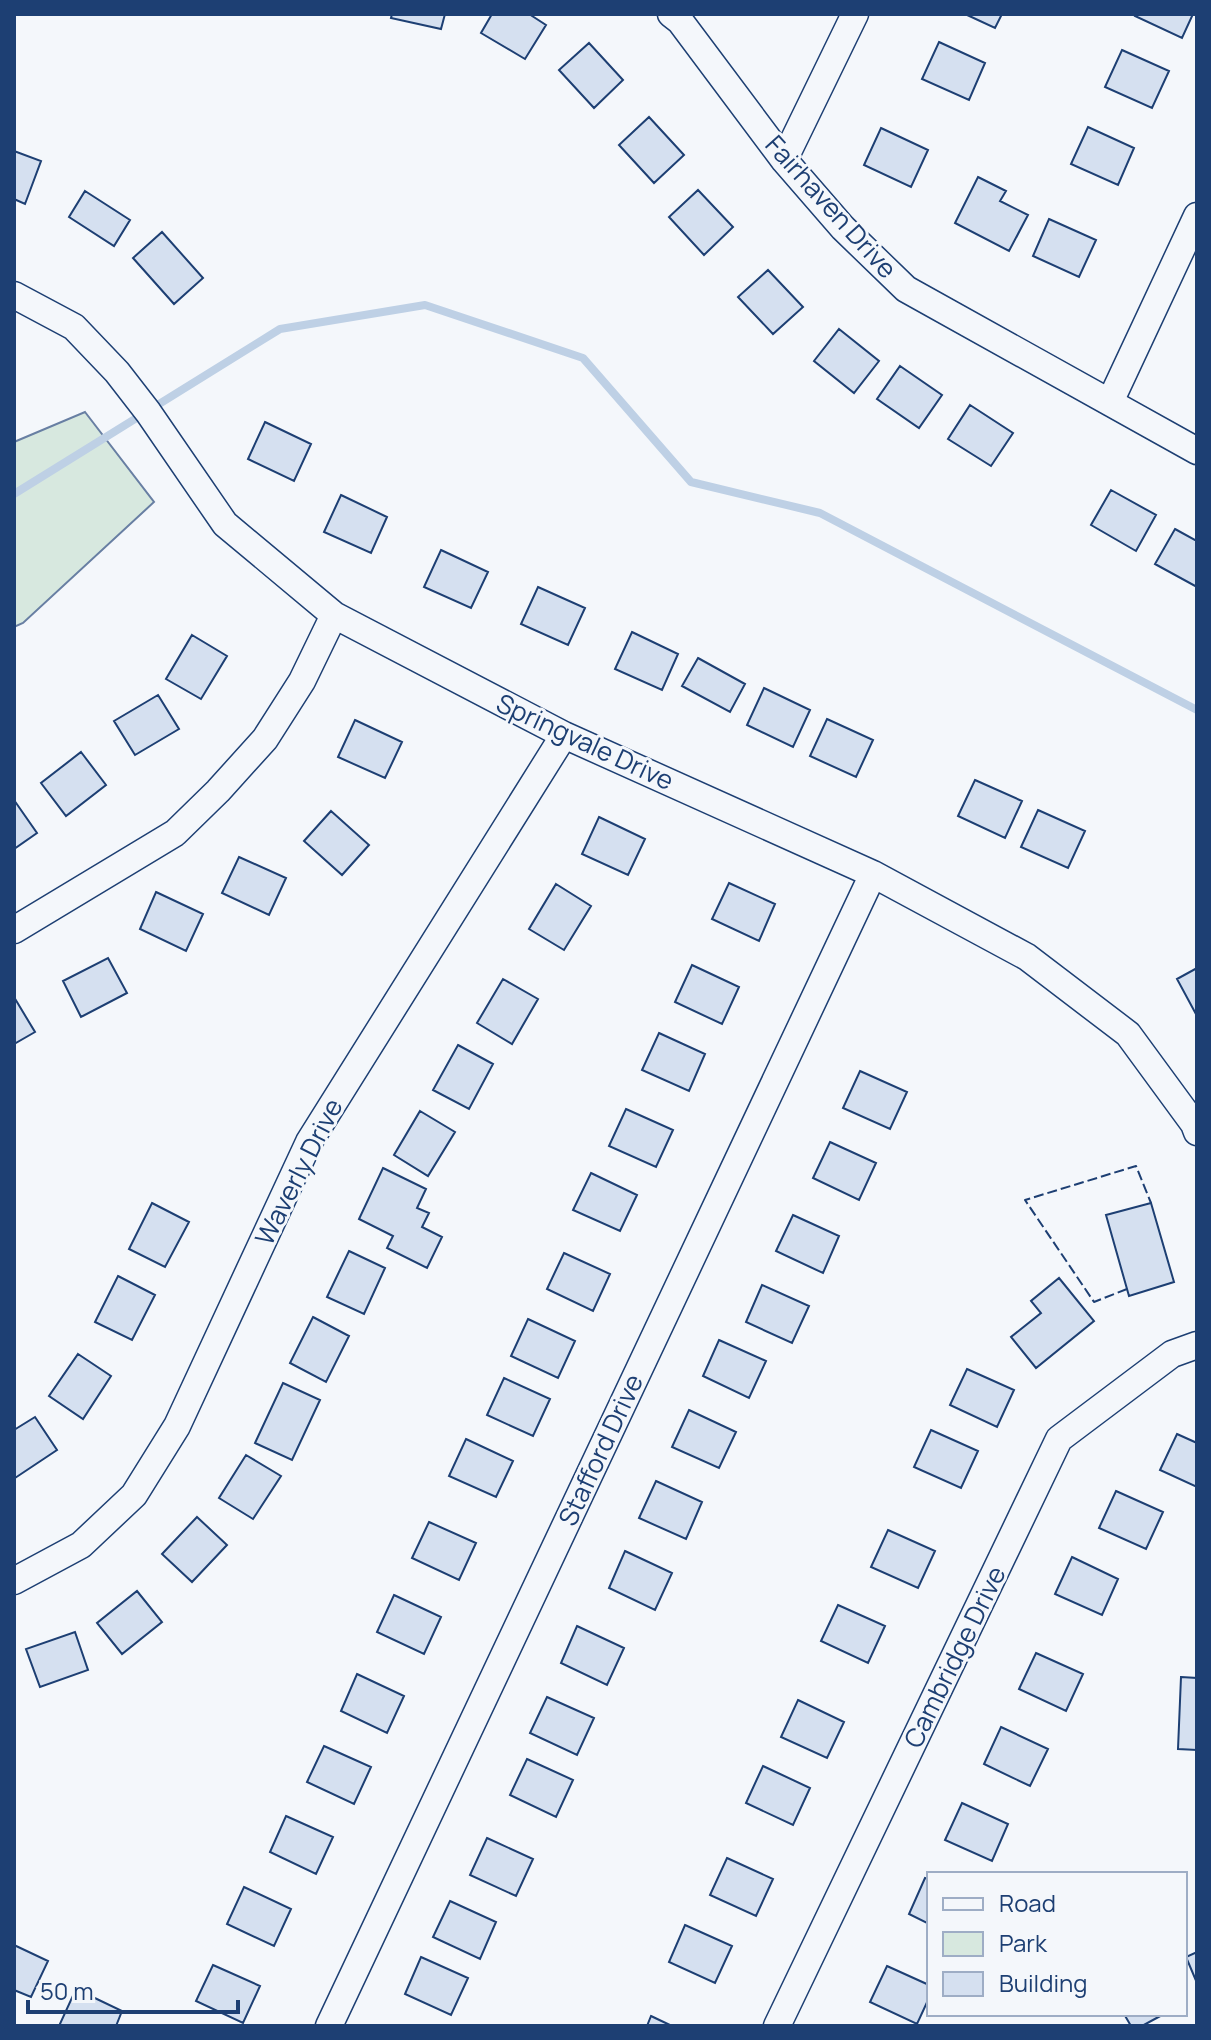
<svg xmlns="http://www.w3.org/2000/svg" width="1211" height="2040" font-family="Manrope,sans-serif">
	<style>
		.green { fill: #d7e8df; stroke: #687fa3; stroke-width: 2 }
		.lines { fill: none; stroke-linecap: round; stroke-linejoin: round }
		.stream { stroke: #bed0e5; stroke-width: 8 }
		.building { fill: #d5e0f0; stroke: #1d3f73; stroke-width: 2 }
		.minor-casing { stroke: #1d3f73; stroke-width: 29 }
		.minor { stroke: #f4f7fb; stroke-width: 26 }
		.fence { stroke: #1d3f73; stroke-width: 2; stroke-dasharray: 10 4; stroke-linecap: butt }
		.labels { text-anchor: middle; stroke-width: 6; stroke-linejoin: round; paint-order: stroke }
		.street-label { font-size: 26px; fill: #1d3f73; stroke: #f4f7fb }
	</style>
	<rect width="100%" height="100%" fill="#f4f7fb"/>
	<path class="green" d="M 85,412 L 154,502 L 23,623 L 14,627 L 14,442 Z"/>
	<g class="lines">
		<path class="stream" d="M 14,494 L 280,329 L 425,305 L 583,358 L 691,482 L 820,513 L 1197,710"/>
	</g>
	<path class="building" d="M 392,14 L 445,14 L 441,29 L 391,18 Z
		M 492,14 L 529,14 L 546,25 L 525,59 L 481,33 Z
		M 965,14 L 1002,14 L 995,28 Z
		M 1136,14 L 1193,14 L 1182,38 L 1135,16 Z
		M 939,42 L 985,63 L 969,100 L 922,79 Z
		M 589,43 L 623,80 L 594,108 L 559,70 Z
		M 1122,50 L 1169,71 L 1152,108 L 1105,87 Z
		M 649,117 L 684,155 L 654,183 L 619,145 Z
		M 1088,127 L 1134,148 L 1118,185 L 1071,164 Z
		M 881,128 L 928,150 L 911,187 L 864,165 Z
		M 14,151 L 41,161 L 25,204 L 14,199 Z
		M 978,177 L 1006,191 L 1000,201 L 1028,215 L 1009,251 L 955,223 Z
		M 698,190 L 733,227 L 704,255 L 669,217 Z
		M 85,191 L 130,220 L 114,246 L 69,217 Z
		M 1049,219 L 1096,240 L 1079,277 L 1033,256 Z
		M 162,232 L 203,278 L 174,304 L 133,258 Z
		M 768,270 L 803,307 L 773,334 L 738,297 Z
		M 839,329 L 879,361 L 854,393 L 814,361 Z
		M 900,366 L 942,395 L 919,428 L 877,399 Z
		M 970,405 L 1013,433 L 991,466 L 948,439 Z
		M 265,422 L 311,444 L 294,481 L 248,459 Z
		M 1111,490 L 1156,515 L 1136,551 L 1091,525 Z
		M 341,495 L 387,517 L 371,553 L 324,532 Z
		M 1175,529 L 1197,541 L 1197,587 L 1155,564 Z
		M 441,550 L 488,572 L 471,608 L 424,587 Z
		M 538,587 L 585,608 L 568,645 L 521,624 Z
		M 632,632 L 678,654 L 662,690 L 615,669 Z
		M 192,635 L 227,656 L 201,699 L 166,679 Z
		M 698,658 L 745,684 L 730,712 L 682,686 Z
		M 764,688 L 810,710 L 793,747 L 747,725 Z
		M 158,695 L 179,729 L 135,755 L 114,721 Z
		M 827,719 L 873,740 L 856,777 L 810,756 Z
		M 355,720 L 402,742 L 385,778 L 338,757 Z
		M 81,752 L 106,785 L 66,816 L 41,783 Z
		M 975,780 L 1022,801 L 1005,838 L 958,816 Z
		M 14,800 L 37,833 L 14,849 Z
		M 1038,810 L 1085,831 L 1068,868 L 1021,847 Z
		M 331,811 L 369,845 L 342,875 L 304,841 Z
		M 599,817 L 645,839 L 628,875 L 582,854 Z
		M 239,857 L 286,878 L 269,915 L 222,893 Z
		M 729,883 L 775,904 L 759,941 L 712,919 Z
		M 556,884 L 591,906 L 564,950 L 529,929 Z
		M 156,892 L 203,914 L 186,951 L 140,929 Z
		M 108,958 L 127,993 L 81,1017 L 63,981 Z
		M 692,965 L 739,987 L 722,1024 L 675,1002 Z
		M 1197,968 L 1197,1016 L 1177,979 Z
		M 503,979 L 538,999 L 512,1044 L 477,1023 Z
		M 14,997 L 35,1032 L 14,1044 Z
		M 659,1033 L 705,1054 L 689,1091 L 642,1070 Z
		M 458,1045 L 493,1064 L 469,1109 L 433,1090 Z
		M 860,1071 L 907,1092 L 890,1129 L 843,1108 Z
		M 626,1109 L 673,1130 L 656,1167 L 609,1146 Z
		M 420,1111 L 455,1132 L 428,1176 L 394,1155 Z
		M 830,1142 L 876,1163 L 859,1200 L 813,1178 Z
		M 383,1168 L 426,1189 L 417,1208 L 429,1213 L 422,1227 L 442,1237 L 427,1268 L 387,1248 L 393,1236 L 359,1219 Z
		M 591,1173 L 637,1195 L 620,1231 L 573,1210 Z
		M 152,1203 L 189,1222 L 165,1267 L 129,1249 Z
		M 1151,1203 L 1174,1282 L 1129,1296 L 1106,1215 Z
		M 793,1215 L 839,1236 L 823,1273 L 776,1251 Z
		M 349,1251 L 385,1268 L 364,1314 L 327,1297 Z
		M 564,1253 L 610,1274 L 593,1311 L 547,1289 Z
		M 118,1276 L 155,1295 L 132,1340 L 95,1322 Z
		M 1059,1278 L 1094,1321 L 1036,1368 L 1011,1337 L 1041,1313 L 1031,1301 Z
		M 762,1285 L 809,1306 L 792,1343 L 746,1322 Z
		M 313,1317 L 349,1336 L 326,1382 L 290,1363 Z
		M 528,1319 L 575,1341 L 558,1378 L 511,1356 Z
		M 719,1340 L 766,1361 L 749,1398 L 703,1376 Z
		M 78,1354 L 111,1376 L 83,1419 L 49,1396 Z
		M 967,1369 L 1014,1390 L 997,1427 L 950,1405 Z
		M 504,1378 L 550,1399 L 533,1436 L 487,1415 Z
		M 283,1383 L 320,1400 L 292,1460 L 255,1443 Z
		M 689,1410 L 736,1432 L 719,1468 L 672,1447 Z
		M 35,1417 L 57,1450 L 15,1478 L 14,1430 Z
		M 931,1430 L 978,1451 L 961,1488 L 914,1467 Z
		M 1177,1434 L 1197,1443 L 1197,1487 L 1160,1470 Z
		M 466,1439 L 513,1461 L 496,1497 L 449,1476 Z
		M 246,1455 L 281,1476 L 253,1519 L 219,1498 Z
		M 656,1481 L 702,1502 L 686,1539 L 639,1518 Z
		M 1116,1491 L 1163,1512 L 1146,1549 L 1099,1528 Z
		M 197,1517 L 227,1545 L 192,1582 L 162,1554 Z
		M 429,1522 L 476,1543 L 459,1580 L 412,1558 Z
		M 888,1530 L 935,1551 L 918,1588 L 871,1567 Z
		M 625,1551 L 672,1573 L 655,1610 L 609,1588 Z
		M 1072,1557 L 1118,1579 L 1102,1615 L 1055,1594 Z
		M 137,1591 L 162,1622 L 122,1654 L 97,1623 Z
		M 394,1595 L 441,1617 L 424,1654 L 377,1632 Z
		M 838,1605 L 885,1626 L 868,1663 L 821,1641 Z
		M 577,1626 L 624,1648 L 607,1685 L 561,1663 Z
		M 75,1632 L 88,1670 L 40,1687 L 26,1649 Z
		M 1036,1653 L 1083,1674 L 1066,1711 L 1019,1689 Z
		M 357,1674 L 404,1696 L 387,1733 L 341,1711 Z
		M 1181,1677 L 1197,1678 L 1197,1750 L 1178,1749 Z
		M 547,1697 L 594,1718 L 577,1755 L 530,1733 Z
		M 798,1700 L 844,1722 L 827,1758 L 781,1737 Z
		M 1001,1727 L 1048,1749 L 1030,1786 L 984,1764 Z
		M 324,1746 L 371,1767 L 354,1804 L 307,1782 Z
		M 527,1759 L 573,1780 L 556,1817 L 510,1795 Z
		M 763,1766 L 810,1788 L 793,1825 L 746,1803 Z
		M 962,1803 L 1008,1824 L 992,1861 L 945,1840 Z
		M 286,1816 L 333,1837 L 316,1874 L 270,1852 Z
		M 487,1838 L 533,1859 L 516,1896 L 470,1875 Z
		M 727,1858 L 773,1879 L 756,1916 L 710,1895 Z
		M 925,1878 L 929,1879 L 929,1924 L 909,1914 Z
		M 244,1887 L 291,1909 L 274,1946 L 227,1924 Z
		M 450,1901 L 496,1922 L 480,1959 L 433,1937 Z
		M 685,1925 L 732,1946 L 715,1983 L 669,1962 Z
		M 14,1945 L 48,1961 L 31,1997 L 14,1990 Z
		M 1197,1952 L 1197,1983 L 1186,1957 Z
		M 421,1957 L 468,1978 L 451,2015 L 405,1994 Z
		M 213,1965 L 260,1986 L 243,2023 L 196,2001 Z
		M 887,1966 L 929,1985 L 929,1998 L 917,2024 L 870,2002 Z
		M 76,1989 L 122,2011 L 116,2026 L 59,2026 Z
		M 1124,2014 L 1164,2014 L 1142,2026 L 1131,2026 Z
		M 651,2016 L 672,2026 L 647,2026 Z"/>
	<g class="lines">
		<defs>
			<path id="minor" d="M 671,14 L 680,21 L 784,160 L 843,228 L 906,289 L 1197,451
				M 784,160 L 855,14
				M 14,295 L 74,327 L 117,372 L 148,412 L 225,524 L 334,615 L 564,735 L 873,874 L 1027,957 L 1128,1034 L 1194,1124 L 1197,1132
				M 1110,402 L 1197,216
				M 14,930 L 175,833 L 218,791 L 265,739 L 302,681 L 334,615
				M 14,1581 L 81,1545 L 134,1495 L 177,1426 L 309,1142 L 564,735
				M 329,2026 L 873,874
				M 777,2026 L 1059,1439 L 1172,1354 L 1197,1345"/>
		</defs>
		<use href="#minor" class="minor-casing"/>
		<use href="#minor" class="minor"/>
		<path class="fence" d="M 1127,1289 L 1094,1302 L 1025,1200 L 1136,1166 L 1151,1203"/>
	</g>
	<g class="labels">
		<g class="street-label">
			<text transform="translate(831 207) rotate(48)" y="9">Fairhaven Drive</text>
			<text transform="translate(585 742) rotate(25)" y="9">Springvale Drive</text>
			<text transform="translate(299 1172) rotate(-63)" y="9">Waverly Drive</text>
			<text transform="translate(601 1450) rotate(-65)" y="9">Stafford Drive</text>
			<text transform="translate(955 1657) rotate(-64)" y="9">Cambridge Drive</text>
		</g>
	</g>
	<rect width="1211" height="2040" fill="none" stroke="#1d3f73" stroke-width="32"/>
	<rect x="927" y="1872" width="260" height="144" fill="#f4f7fb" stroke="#9eadc5" stroke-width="2"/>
	<rect x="943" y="1898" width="40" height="12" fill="#f4f7fb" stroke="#9eadc5" stroke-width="2"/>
	<text x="999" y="1912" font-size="24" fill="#1d3f73">Road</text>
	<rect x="943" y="1932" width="40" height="24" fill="#d7e8df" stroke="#9eadc5" stroke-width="2"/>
	<text x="999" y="1952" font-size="24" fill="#1d3f73">Park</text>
	<rect x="943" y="1972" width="40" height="24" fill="#d5e0f0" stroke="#9eadc5" stroke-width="2"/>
	<text x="999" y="1992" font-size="24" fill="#1d3f73">Building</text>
	<path d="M28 2000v12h210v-12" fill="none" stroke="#1d3f73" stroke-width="4"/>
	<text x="40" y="2000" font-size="24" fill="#1d3f73" stroke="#f4f7fb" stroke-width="6" paint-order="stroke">50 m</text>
</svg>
